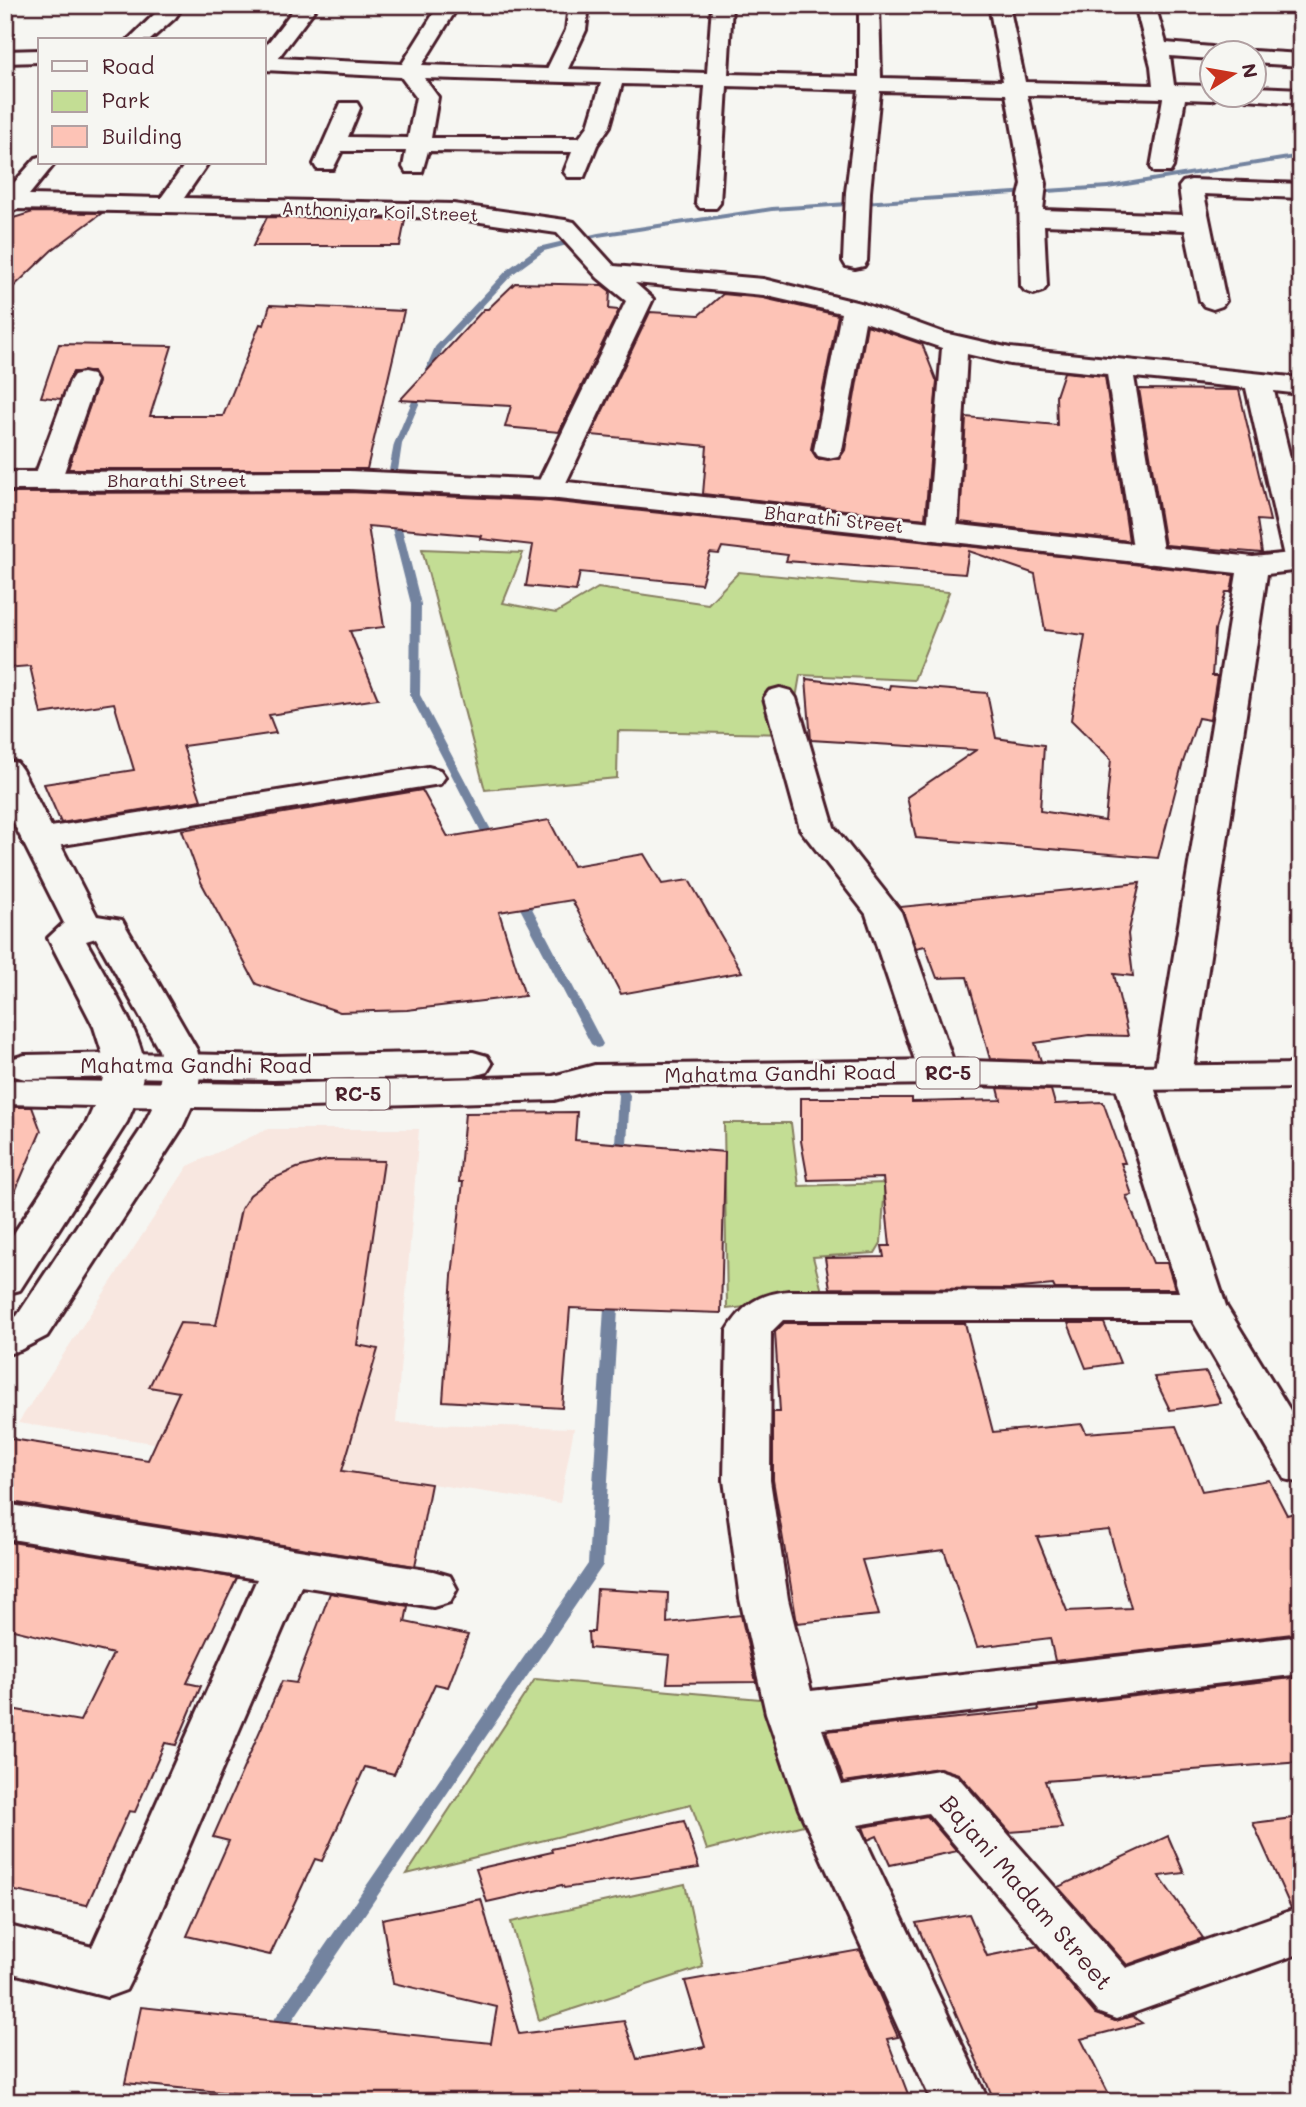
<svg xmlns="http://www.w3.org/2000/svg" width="1306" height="2107" font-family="Mali,sans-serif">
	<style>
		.built { fill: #f8e7e0 }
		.green { fill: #c3dd94; stroke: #867e60; stroke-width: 2 }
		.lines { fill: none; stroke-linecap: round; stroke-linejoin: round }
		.stream { fill: #73839f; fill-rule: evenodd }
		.building { fill: #fdc3b6; stroke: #4a1f2b; stroke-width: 2; fill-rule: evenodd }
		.minor-casing { stroke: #4a1f2b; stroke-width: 6 }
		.tertiary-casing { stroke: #4a1f2b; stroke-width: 6 }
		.secondary-casing { stroke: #4a1f2b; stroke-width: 6 }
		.primary-casing { stroke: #4a1f2b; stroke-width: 6 }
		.minor { fill: #f6f6f2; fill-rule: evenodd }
		.tertiary { fill: #f6f6f2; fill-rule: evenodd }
		.secondary { fill: #f6f6f2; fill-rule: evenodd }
		.primary { fill: #f6f6f2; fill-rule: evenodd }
		.labels { text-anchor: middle; stroke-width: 5; stroke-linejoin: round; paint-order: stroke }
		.far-street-label { font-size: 18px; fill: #4a1f2b; stroke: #f6f6f2 }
		.shield { fill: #f6f6f2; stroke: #7e6067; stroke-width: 2 }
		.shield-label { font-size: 19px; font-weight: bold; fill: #4a1f2b }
		.street-label { font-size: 21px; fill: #4a1f2b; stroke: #f6f6f2 }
		.near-street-label { font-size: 24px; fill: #4a1f2b; stroke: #f6f6f2 }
	</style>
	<rect width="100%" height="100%" fill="#f6f6f2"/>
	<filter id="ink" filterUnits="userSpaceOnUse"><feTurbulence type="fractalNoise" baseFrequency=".0143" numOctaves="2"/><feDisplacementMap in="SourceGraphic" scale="14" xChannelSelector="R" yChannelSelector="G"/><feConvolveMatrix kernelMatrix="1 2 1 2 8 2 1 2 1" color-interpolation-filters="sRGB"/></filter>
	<g filter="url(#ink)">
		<path class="built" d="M 268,1129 L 419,1129 L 396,1423 L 574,1428 L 560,1503 L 18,1423 L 188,1166 Z"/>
		<path class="green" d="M 422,549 L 523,553 L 503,603 L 556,613 L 598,588 L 708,604 L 739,572 L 949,592 L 914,680 L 800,675 L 790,734 L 618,731 L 617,778 L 485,790 Z
			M 724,1123 L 791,1123 L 799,1186 L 885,1183 L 881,1243 L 875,1253 L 813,1257 L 824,1299 L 727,1309 Z
			M 535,1679 L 773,1700 L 815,1822 L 707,1850 L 691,1804 L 407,1874 Z
			M 685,1884 L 703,1967 L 539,2020 L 511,1922 Z"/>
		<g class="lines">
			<path class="stream" d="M 1301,154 L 1301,158 L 1108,189 L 772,211 L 598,237 L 544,251 L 514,273 L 443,348 L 402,444 L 394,497 L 421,604 L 420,695 L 499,845 L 493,848 L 489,847 L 410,695 L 411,604 L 384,497 L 394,444 L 435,347 L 508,269 L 538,247 L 598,233 L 772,207 L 1108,185 Z
				M 519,892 L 525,895 L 603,1044 L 601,1047 L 597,1048 L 591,1044 L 513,895 Z
				M 621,1086 L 625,1087 L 630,1095 L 626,1159 L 620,1163 L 614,1159 L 618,1095 L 615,1090 Z
				M 612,1287 L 617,1289 L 619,1292 L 603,1565 L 279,2040 L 273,2043 L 267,2040 L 264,2035 L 267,2030 L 588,1564 L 605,1292 L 607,1289 Z
				M 250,2073 L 256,2075 L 259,2081 L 258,2102 L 240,2102 L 241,2081 L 244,2075 Z"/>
		</g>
		<path class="building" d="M 33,212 L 102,213 L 52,250 L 5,295 L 5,228 L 10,219 Z
			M 267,217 L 405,220 L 400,246 L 253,246 Z
			M 515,283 L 602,285 L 610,291 L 609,309 L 619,310 L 559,432 L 505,427 L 511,406 L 400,400 L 484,309 L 488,309 Z
			M 723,294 L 763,298 L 838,315 L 811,449 L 817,459 L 839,459 L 845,450 L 867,325 L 922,344 L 937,382 L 925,519 L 703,494 L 707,446 L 591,435 L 650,312 L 699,315 Z
			M 270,305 L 404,311 L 367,469 L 68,469 L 98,382 L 93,372 L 73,372 L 61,399 L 41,397 L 59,344 L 172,346 L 150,416 L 223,416 L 260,324 L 264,325 Z
			M 1064,372 L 1105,376 L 1129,541 L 960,522 L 966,417 L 1057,425 L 1056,396 Z
			M 1139,389 L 1239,390 L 1270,521 L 1257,520 L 1262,553 L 1165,545 Z
			M 349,492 L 549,501 L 1234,575 L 1231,592 L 1226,592 L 1215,630 L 1212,676 L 1217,676 L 1210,720 L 1198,718 L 1182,765 L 1158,858 L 916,838 L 907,797 L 976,750 L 811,740 L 806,679 L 889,689 L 890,685 L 987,693 L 996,738 L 1044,745 L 1040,811 L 1105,821 L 1111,759 L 1071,720 L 1085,635 L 1045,630 L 1035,574 L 969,551 L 965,574 L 786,561 L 788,555 L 722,547 L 719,554 L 710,553 L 701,584 L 580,572 L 576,591 L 526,586 L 533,545 L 481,539 L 482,536 L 368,526 L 384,627 L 350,631 L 378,699 L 269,715 L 276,733 L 183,746 L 201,800 L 61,823 L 44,784 L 134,770 L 114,703 L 41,714 L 30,666 L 5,668 L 5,493 Z
			M 422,790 L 448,837 L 549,820 L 573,866 L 644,854 L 662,884 L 689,880 L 742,972 L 621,994 L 572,900 L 499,912 L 525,996 L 407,1010 L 340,1012 L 256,984 L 201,882 L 182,830 Z
			M 1140,883 L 1128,934 L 1133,976 L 1114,974 L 1128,1036 L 1089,1035 L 1035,1043 L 1041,1061 L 990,1059 L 967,977 L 937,978 L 925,946 L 916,948 L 900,907 Z
			M 998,1088 L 1051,1090 L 1055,1104 L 1103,1102 L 1125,1163 L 1121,1163 L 1132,1195 L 1126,1196 L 1153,1263 L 1167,1263 L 1175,1289 L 1055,1289 L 1053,1285 L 1011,1289 L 830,1288 L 825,1258 L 884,1257 L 882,1246 L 890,1246 L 883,1178 L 808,1180 L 801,1141 L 801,1098 L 912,1098 L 912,1102 L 1001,1100 Z
			M 5,1107 L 32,1107 L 41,1131 L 5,1215 Z
			M 577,1112 L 575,1140 L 725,1152 L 721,1313 L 570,1308 L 562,1408 L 443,1401 L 452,1276 L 463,1182 L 459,1182 L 465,1113 Z
			M 327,1160 L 384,1161 L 357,1345 L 378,1349 L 342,1471 L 431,1484 L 415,1566 L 5,1501 L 5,1438 L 148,1460 L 179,1392 L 149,1387 L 180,1323 L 216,1325 L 241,1209 L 250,1195 L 270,1180 L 297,1168 Z
			M 784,1323 L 965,1323 L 993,1432 L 1082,1424 L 1086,1433 L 1176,1426 L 1202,1491 L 1269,1480 L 1287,1515 L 1301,1511 L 1301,1633 L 1055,1661 L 1050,1638 L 977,1647 L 944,1550 L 862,1560 L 879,1615 L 797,1623 L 773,1480 L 773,1412 L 780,1412 L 775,1332 ZM 1109,1530 L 1131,1608 L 1067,1611 L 1037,1537 Z
			M 1068,1323 L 1104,1323 L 1120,1363 L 1086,1368 Z
			M 1206,1372 L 1221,1403 L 1170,1410 L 1154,1377 Z
			M 5,1541 L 237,1578 L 187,1683 L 201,1686 L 176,1745 L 165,1743 L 135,1812 L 129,1811 L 87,1905 L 5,1889 L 5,1708 L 80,1721 L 113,1654 L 5,1628 Z
			M 597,1589 L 668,1593 L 667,1623 L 741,1615 L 756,1682 L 667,1683 L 670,1655 L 589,1648 L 588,1632 L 594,1632 Z
			M 330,1593 L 408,1606 L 405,1622 L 468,1635 L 448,1687 L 435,1684 L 394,1774 L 365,1767 L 322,1861 L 315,1859 L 270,1955 L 187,1936 L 229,1841 L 213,1837 L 282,1681 L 296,1683 Z
			M 1301,1677 L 1301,1762 L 1045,1781 L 1062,1828 L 1010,1832 L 959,1774 L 940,1768 L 844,1782 L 826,1731 L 1039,1710 L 1038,1707 Z
			M 927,1816 L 957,1851 L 890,1865 L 877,1836 L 868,1840 L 863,1827 Z
			M 1301,1817 L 1301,1905 L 1291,1908 L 1253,1823 Z
			M 684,1821 L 699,1868 L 564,1888 L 562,1885 L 487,1902 L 476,1869 L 552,1852 L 551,1849 Z
			M 1168,1836 L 1184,1873 L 1159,1876 L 1203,1938 L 1127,1965 L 1058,1887 Z
			M 481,1899 L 519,2034 L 624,2021 L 637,2059 L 705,2047 L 685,1981 L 860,1950 L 898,2037 L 887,2039 L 911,2102 L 264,2102 L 264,2096 L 125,2083 L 141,2007 L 491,2043 L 497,2007 L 393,1983 L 382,1919 Z
			M 969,1914 L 987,1956 L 1038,1946 L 1095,2014 L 1115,2021 L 1132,2016 L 1142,2023 L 1081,2039 L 1113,2102 L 995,2102 L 916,1923 Z"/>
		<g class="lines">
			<defs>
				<path id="minor" d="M 164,5 L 184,5 L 175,18 L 150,40 L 128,40 Z
					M 297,5 L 318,5 L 278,58 L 402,64 L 439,5 L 459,5 L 422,65 L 547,69 L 566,30 L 569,5 L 589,5 L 586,30 L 568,69 L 707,73 L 712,5 L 732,5 L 728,74 L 859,77 L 859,5 L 879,5 L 881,78 L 1003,81 L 989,5 L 1009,5 L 1025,82 L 1153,85 L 1151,66 L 1135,5 L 1155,5 L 1166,43 L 1212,47 L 1222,52 L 1212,52 L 1212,59 L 1170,56 L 1174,85 L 1212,86 L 1212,94 L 1222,94 L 1212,100 L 1185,99 L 1173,167 L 1170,172 L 1154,172 L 1151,167 L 1163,98 L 1027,95 L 1046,184 L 1043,210 L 1183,215 L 1179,187 L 1183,182 L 1191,180 L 1301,184 L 1301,198 L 1204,194 L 1226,301 L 1222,306 L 1213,309 L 1204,306 L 1200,301 L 1185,230 L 1044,225 L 1047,286 L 1043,291 L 1034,294 L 1025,291 L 1021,286 L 1019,196 L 1022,184 L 1006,94 L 880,91 L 870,192 L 867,261 L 864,266 L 855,268 L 846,266 L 843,261 L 846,192 L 859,90 L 727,86 L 720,203 L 716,208 L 700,208 L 696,203 L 705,86 L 622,84 L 610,126 L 597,145 L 584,177 L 568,177 L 564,172 L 572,152 L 428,151 L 422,172 L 406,172 L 403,167 L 406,151 L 342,151 L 333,169 L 317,169 L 314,164 L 341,103 L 357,103 L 360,108 L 348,137 L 408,138 L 416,97 L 401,77 L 264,70 L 264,48 ZM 424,78 L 601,83 L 588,126 L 579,138 L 431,138 L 438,97 Z
					M 40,50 L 40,62 L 5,63 L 5,51 Z
					M 1254,51 L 1301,54 L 1301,66 L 1254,63 L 1254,52 L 1247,52 Z
					M 1254,87 L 1301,89 L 1301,103 L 1246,99 L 1243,94 L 1254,94 Z
					M 40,157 L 40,163 L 55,163 L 29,195 L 161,198 L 186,163 L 208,163 L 184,198 L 453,204 L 565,220 L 574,222 L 614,266 L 763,279 L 864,304 L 944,333 L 1010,348 L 1301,378 L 1301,394 L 1274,391 L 1301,503 L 1301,570 L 1289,567 L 1285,561 L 1246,388 L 1134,377 L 1164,555 L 1160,561 L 1149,564 L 1138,561 L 1134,555 L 1107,374 L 1010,364 L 967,354 L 957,532 L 952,538 L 942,541 L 932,538 L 927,532 L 942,348 L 865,322 L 842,450 L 838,456 L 828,458 L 818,456 L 814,450 L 841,313 L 763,295 L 635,283 L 653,299 L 563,489 L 559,495 L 549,498 L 539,495 L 535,489 L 626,301 L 598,278 L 557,233 L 453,218 L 17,209 L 5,215 L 5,193 L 36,158 Z
					M 83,373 L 92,375 L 96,381 L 61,481 L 57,487 L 47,490 L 37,487 L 33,481 L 70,381 L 74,375 Z
					M 780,688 L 791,691 L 796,698 L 834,827 L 901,912 L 957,1072 L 952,1080 L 938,1084 L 924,1080 L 919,1072 L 866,914 L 800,829 L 764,698 L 769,691 Z
					M 428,767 L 440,770 L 445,777 L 440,784 L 38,849 L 26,846 L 21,839 L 26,832 L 38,829 Z
					M 1132,1066 L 1146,1070 L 1151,1078 L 1226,1306 L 1301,1428 L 1301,1483 L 1285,1479 L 1192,1320 L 783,1320 L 771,1332 L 770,1480 L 788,1599 L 811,1691 L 1301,1636 L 1301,1674 L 822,1729 L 842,1785 L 939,1770 L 957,1776 L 1126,1968 L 1301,1907 L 1301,1953 L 1116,2019 L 1097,2012 L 928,1813 L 858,1825 L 989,2102 L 932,2102 L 799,1809 L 766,1713 L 740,1599 L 724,1480 L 727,1331 C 743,1305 758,1294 789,1291 L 1179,1292 L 1113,1078 L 1118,1070 Z
					M 5,1504 L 433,1571 L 450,1576 L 457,1589 L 450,1602 L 433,1607 L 301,1586 L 134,1974 L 126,1990 L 107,1997 L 5,1971 L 5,1925 L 92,1947 L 257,1579 L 5,1538 Z"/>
				<path id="tertiary" d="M 349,471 L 549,480 L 1253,557 L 1301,552 L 1301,570 L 1267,574 L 1192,1076 L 1187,1084 L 1173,1088 L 1159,1084 L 1154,1076 L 1237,573 L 549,498 L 349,489 L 5,490 L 5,472 Z
					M 125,1053 L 139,1057 L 144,1065 L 139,1073 L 125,1077 L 25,1079 L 11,1075 L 6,1067 L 11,1059 L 25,1055 Z
					M 5,1080 L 119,1082 L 133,1086 L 139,1094 L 127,1122 L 20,1290 L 5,1294 L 5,1247 L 87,1122 L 94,1106 L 5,1104 Z
					M 177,1083 L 191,1086 L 197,1095 L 182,1128 L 47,1336 L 20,1350 L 5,1355 L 5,1322 L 17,1316 L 142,1128 L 163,1086 Z"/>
				<path id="secondary" d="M 5,760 L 17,763 L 22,770 L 97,916 L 122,920 L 197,1050 C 202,1068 201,1088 191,1104 L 177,1107 L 163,1104 L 157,1095 L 163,1065 L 159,1050 L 96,938 L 86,941 C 101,968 144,1038 144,1066 C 144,1078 139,1093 133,1102 L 119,1106 L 105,1102 L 99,1094 L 106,1065 L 94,1027 L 48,938 L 64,923 L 5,806 Z"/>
				<path id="primary" d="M 473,1052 L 487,1056 L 492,1064 L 487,1072 L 473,1076 L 273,1080 L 125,1077 L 111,1073 L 106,1065 L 111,1057 L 125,1053 L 273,1056 Z
					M 938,1060 L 1132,1066 L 1301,1064 L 1301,1088 L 1132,1090 L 938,1084 L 596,1089 L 554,1100 L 272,1108 L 119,1106 L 105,1102 L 99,1094 L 105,1086 L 119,1082 L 272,1084 L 553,1076 L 595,1065 Z"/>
			</defs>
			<use href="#minor" class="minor-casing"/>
			<use href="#tertiary" class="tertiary-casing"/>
			<use href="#secondary" class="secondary-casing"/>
			<use href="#primary" class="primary-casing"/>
			<use href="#minor" class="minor"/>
			<use href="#tertiary" class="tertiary"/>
			<use href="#secondary" class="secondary"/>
			<use href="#primary" class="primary"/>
		</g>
	</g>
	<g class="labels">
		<g class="far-street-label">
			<text transform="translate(380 212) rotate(2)" y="6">Anthoniyar Koil Street</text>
			<text x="177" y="487">Bharathi Street</text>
			<text transform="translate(834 520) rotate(6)" y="6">Bharathi Street</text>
		</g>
		<g class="shield">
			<rect x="916.5" y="1057.5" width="63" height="31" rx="5"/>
			<rect x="326.5" y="1078.5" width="63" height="31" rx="5"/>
		</g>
		<g class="shield-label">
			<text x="948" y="1080">RC-5</text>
			<text x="358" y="1101">RC-5</text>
		</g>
		<g class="street-label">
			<text x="196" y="1073">Mahatma Gandhi Road</text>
			<text transform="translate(780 1074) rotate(-1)" y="7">Mahatma Gandhi Road</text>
		</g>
		<g class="near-street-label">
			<text transform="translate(1026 1893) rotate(49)" y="8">Bajani Madam Street</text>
		</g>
	</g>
	<rect width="1306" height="2107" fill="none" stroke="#f6f6f2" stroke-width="28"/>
	<rect x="14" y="14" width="1278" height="2079" fill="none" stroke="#4a1f2b" stroke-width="2.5" filter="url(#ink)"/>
	<rect x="38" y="38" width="228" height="126" fill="#f6f6f2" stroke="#b1a0a2" stroke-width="2"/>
	<rect x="52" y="61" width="35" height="10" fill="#f6f6f2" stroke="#b1a0a2" stroke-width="2"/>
	<text x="102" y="74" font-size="21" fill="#4a1f2b">Road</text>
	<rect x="52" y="91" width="35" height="21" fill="#c3dd94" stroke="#b1a0a2" stroke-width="2"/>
	<text x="102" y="108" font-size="21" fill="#4a1f2b">Park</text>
	<rect x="52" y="126" width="35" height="21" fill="#fdc3b6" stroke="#b1a0a2" stroke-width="2"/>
	<text x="102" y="144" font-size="21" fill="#4a1f2b">Building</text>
	<g transform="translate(1233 74) rotate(79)"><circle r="33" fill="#f6f6f2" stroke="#b1a0a2" stroke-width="2"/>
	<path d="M0-5L12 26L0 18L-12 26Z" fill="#c8321e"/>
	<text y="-10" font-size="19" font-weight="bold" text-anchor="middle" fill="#4a1f2b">N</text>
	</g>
</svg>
